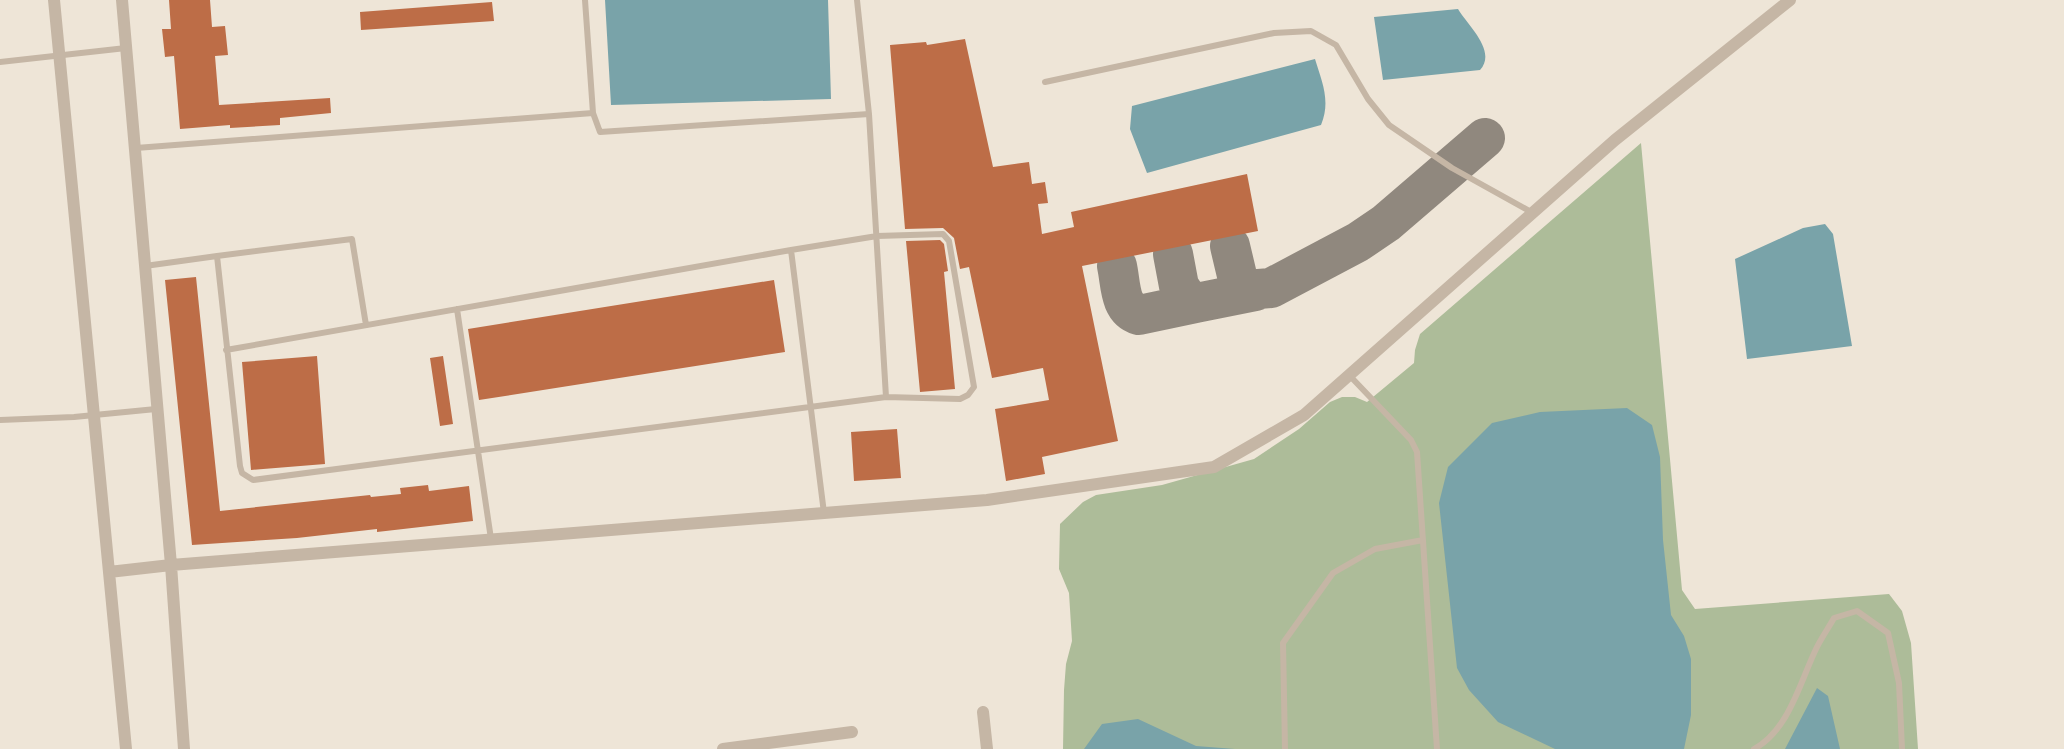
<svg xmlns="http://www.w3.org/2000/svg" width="2064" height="749" font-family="Karla,sans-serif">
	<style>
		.green { fill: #adbc99 }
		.water { fill: #79a3a9 }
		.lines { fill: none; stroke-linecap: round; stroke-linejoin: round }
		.taxiway { stroke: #90887e; stroke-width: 40 }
		.building { fill: #bd6d47 }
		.service { stroke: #c5b6a5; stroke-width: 6 }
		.minor { stroke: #c5b6a5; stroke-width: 12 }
	</style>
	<rect width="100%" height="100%" fill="#eee5d7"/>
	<path class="green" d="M 1641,143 L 1682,590 L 1695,609 L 1889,594 L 1902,611 L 1911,643 L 1918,749 L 1063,749 L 1064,690 L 1066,664 L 1072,641 L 1069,593 L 1059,569 L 1060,524 L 1083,502 L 1096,495 L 1162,485 L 1254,459 L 1299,429 L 1330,402 L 1342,397 L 1355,397 L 1367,402 L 1414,363 L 1415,350 L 1420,334 Z"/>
	<path class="water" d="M 605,0 L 828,0 L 831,99 L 611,105 Z
		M 1458,9 C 1469,27 1497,51 1480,70 L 1383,80 L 1374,17 Z
		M 1315,59 C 1322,82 1331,101 1321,125 L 1147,173 L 1130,129 L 1132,106 Z
		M 1825,224 L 1833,234 L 1852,346 L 1747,359 L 1735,259 L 1803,228 Z
		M 1627,408 L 1652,425 L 1660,457 L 1663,540 L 1671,615 L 1684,636 L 1691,659 L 1691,715 L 1684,749 L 1555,749 L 1498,722 L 1469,690 L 1457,668 L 1439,503 L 1448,467 L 1492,423 L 1540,412 Z
		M 1817,688 L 1828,696 L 1840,749 L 1785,749 Z
		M 1138,719 L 1196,746 L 1235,749 L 1084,749 L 1102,724 Z"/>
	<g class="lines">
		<path class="taxiway" d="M 1230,246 L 1239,284 L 1246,290 L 1271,288 L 1358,242 L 1386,223 L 1485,138
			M 1173,254 L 1179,286 L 1189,301 L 1196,303 L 1256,291
			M 1117,266 C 1121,284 1119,309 1139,315 L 1196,303"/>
	</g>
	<path class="building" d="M 169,0 L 210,0 L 212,27 L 225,26 L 228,55 L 215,56 L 219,105 L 330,98 L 331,113 L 280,118 L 280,125 L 230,128 L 230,125 L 180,129 L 174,56 L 165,57 L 162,29 L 171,29 Z
		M 492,2 L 494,21 L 361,30 L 360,12 Z
		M 965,39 L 993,167 L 1029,162 L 1032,184 L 1045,182 L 1048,203 L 1038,204 L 1042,234 L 1074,227 L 1071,212 L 1247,174 L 1258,231 L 1082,266 L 1118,441 L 1042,457 L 1045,474 L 1006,481 L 995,409 L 1049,400 L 1043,368 L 992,378 L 969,267 L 960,269 L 954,238 L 943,228 L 905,229 L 890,45 L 926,42 L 927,45 Z
		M 940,240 L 944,244 L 948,271 L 944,272 L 955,389 L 920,392 L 906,241 Z
		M 196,277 L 220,511 L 370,495 L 371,497 L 401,494 L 400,488 L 428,485 L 429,491 L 469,486 L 473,521 L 377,532 L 377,529 L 297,538 L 192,545 L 165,280 Z
		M 774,280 L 785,352 L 479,400 L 468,329 Z
		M 317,356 L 325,464 L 251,470 L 242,362 Z
		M 443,356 L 453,424 L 440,426 L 430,358 Z
		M 897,429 L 901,478 L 854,481 L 851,432 Z"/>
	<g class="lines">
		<path class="service" d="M 585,0 L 593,113
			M 0,62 L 126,48
			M 1045,82 L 1274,33 L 1311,31 L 1336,45 L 1368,99 L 1389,125 L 1452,168 L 1533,213
			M 136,148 L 593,113 L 600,132 L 869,114 L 857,0
			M 791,250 L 824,513
			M 217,256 L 352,239 L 366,325
			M 145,266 L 217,256 L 240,466 L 242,473 L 253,480 L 886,397 L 869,114
			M 457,309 L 491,539
			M 226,350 L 791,250 L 877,236 L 943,234 L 949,241 L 974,387 L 968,395 L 960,399 L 886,397
			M 1350,376 L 1411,440 L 1417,452 L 1437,749
			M 0,420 L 74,417 L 156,409
			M 1285,749 L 1283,643 L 1333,573 L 1375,549 L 1423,540
			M 1754,749 C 1790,729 1800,681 1817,647 C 1822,637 1829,627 1834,618 L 1857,611 L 1888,633 L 1899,683 L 1902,749"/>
		<path class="minor" d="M 54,0 L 126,749
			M 122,0 L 171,565 L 184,749
			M 109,572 L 171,565 L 987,500 L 1214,467 L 1304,415 L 1615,140 L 1790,0
			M 983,712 L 987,749
			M 723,749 L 852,732"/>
	</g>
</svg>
